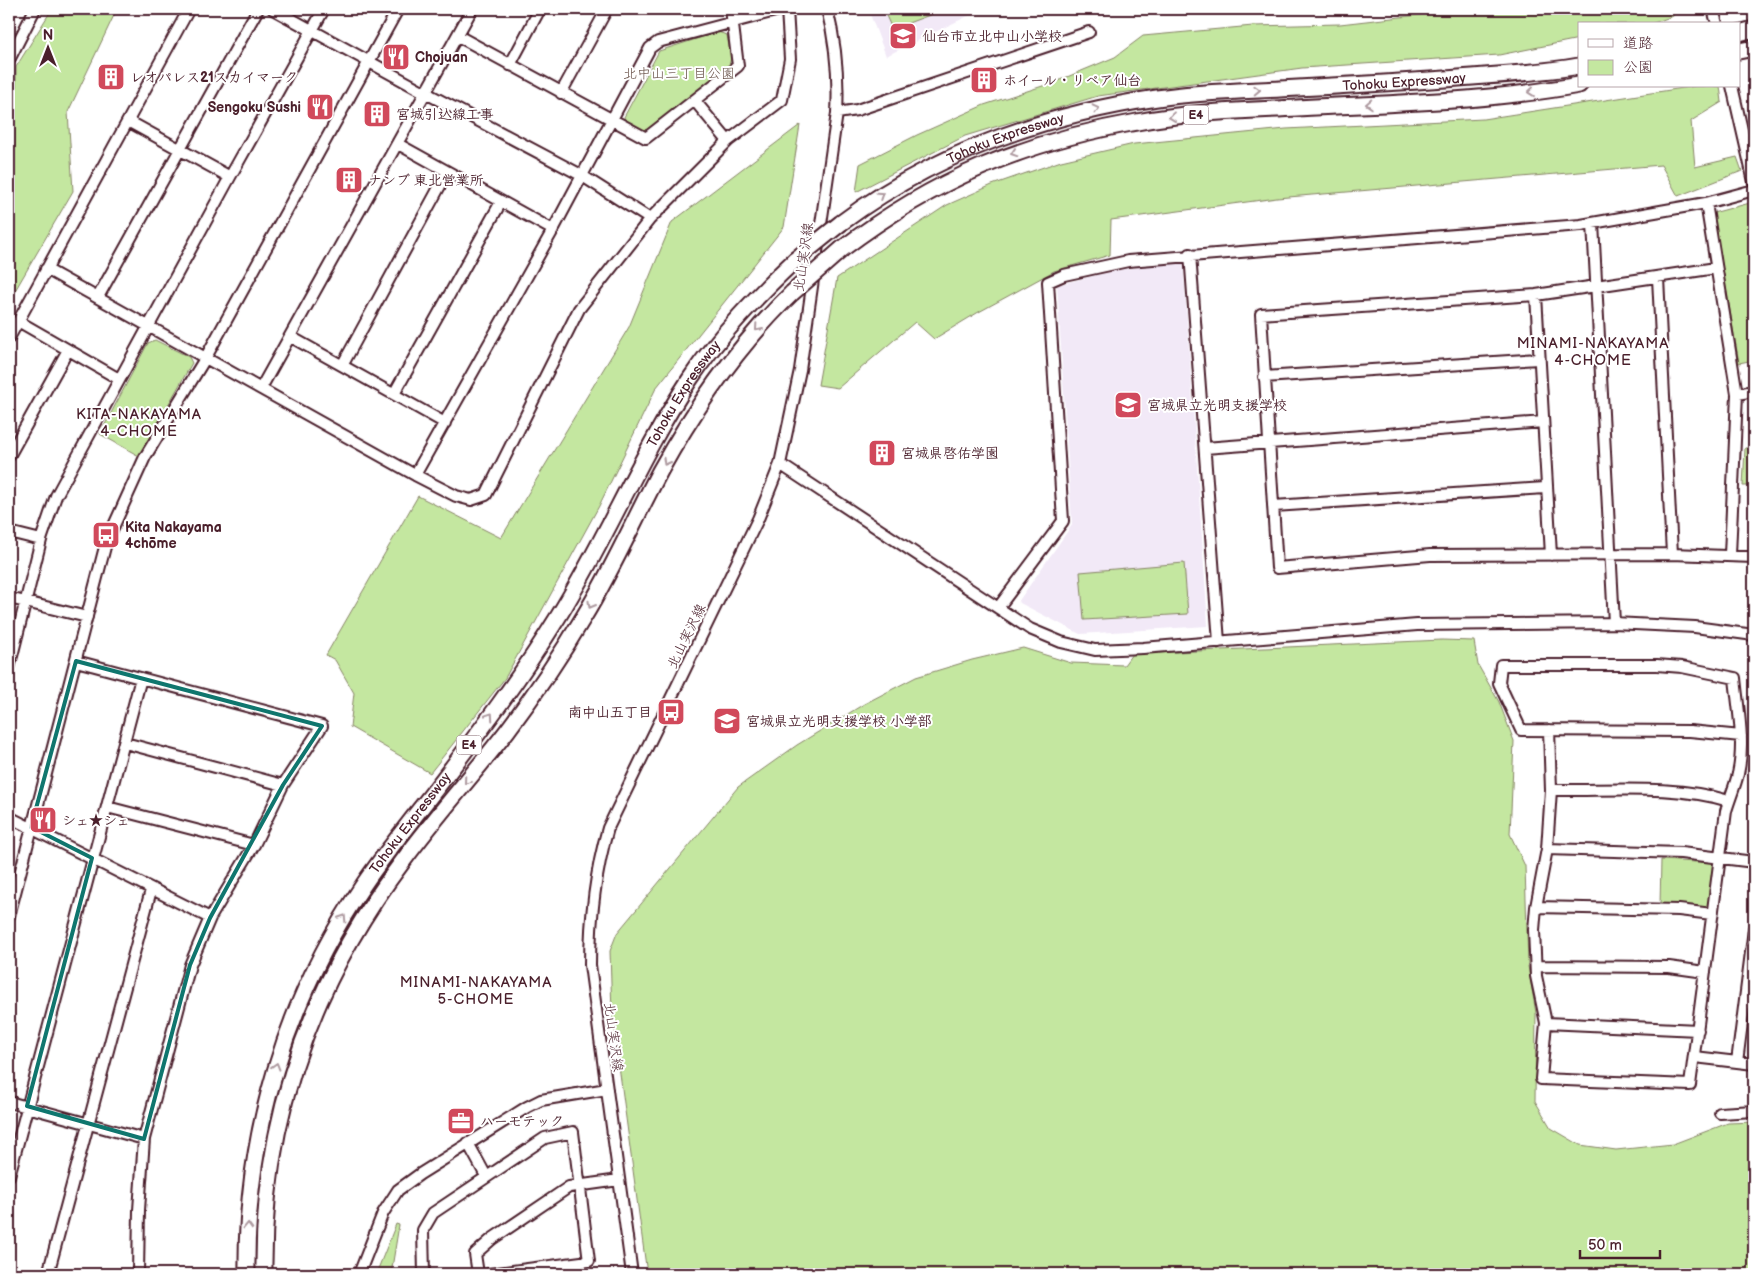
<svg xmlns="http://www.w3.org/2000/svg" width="1763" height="1283" font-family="'Balsamiq Sans','Klee One',sans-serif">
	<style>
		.built { fill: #f2e9f7 }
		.green { fill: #c4e7a0; stroke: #878366 }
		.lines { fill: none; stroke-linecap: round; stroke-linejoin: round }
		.minor-casing { stroke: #4a1f2b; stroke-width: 14 }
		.highway-casing { stroke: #4a1f2b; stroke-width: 19 }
		.minor { stroke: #fff; stroke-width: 10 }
		.highway { stroke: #fff; stroke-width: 15 }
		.highway-bridge-casing { stroke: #4a1f2b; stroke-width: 19; stroke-linecap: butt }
		.highway-bridge { stroke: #fff; stroke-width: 15 }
		.oneway { stroke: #ae9aa0 }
		.marked { fill: none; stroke: #0f766e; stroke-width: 4; stroke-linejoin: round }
		.labels { text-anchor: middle; stroke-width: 4; stroke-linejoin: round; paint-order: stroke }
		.shield { fill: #fff; stroke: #80626b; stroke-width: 1 }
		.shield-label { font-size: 12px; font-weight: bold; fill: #4a1f2b }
		.poi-label { font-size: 14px; font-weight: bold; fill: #4a1f2b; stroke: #fff; text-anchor: start }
		.park-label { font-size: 14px; fill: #685148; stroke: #fff }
		.street-label { font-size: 14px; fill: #4a1f2b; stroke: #fff }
		.neighbourhood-label { font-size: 15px; letter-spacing: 1px; fill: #4a1f2b; stroke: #fff }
	</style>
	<rect width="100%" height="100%" fill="#fff"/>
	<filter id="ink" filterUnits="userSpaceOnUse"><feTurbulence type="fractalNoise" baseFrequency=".02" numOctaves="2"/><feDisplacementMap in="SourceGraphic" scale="10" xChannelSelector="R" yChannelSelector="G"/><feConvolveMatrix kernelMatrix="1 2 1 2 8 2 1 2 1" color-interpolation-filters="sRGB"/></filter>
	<g filter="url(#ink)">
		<path class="built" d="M 868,9 L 989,9 L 970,15 L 886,56 Z
			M 1183,261 L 1208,626 L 1080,634 L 1018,602 L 1072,525 L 1057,285 L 1117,270 Z"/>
		<path class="green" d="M 52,9 L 117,9 L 68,112 L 73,191 L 9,301 L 9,96 L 16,92 L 16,67 Z
			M 883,9 L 946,9 L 892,29 Z
			M 1470,9 L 1676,9 L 1673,16 L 1651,24 L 1579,24 L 1579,39 L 1499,55 L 1302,68 L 1098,96 L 965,136 L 856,192 L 860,164 L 917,135 L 984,105 L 1055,82 L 1115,57 L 1143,36 L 1253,26 L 1340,24 Z
			M 718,32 L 727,35 L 731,58 L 729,66 L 651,132 L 626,124 L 624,117 L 659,51 Z
			M 1696,86 L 1720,86 L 1722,102 L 1691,121 L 1695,167 L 1737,157 L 1742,171 L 1678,196 L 1661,165 L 1277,198 L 1111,220 L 1110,255 L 1054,271 L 977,313 L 934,339 L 915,322 L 838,388 L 818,385 L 837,278 L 947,205 L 992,185 L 1061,161 L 1134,144 L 1286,129 L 1483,119 Z
			M 800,125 L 784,227 L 656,388 L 599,506 L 505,678 L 430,773 L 350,727 L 354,693 L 335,660 L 326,655 L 418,496 L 501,538 L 629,327 L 672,222 Z
			M 1750,203 L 1754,227 L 1754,360 L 1739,363 L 1713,213 Z
			M 155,340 L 189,357 L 192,363 L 139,456 L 100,434 L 148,343 Z
			M 1745,448 L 1754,448 L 1754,486 L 1743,486 Z
			M 1184,563 L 1188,614 L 1084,620 L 1080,572 Z
			M 1442,640 L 1474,641 L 1478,665 L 1499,702 L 1514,741 L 1510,834 L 1525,866 L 1528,966 L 1536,1013 L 1535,1101 L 1551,1128 L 1580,1145 L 1616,1150 L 1673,1144 L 1728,1123 L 1754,1122 L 1754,1274 L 647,1274 L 612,1014 L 610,951 L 617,933 L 738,787 L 797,745 L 864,704 L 916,677 L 972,660 L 1023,648 L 1071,663 L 1124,665 L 1132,654 Z
			M 1661,860 L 1713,863 L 1716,866 L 1708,908 L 1660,905 Z
			M 396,1224 L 399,1225 L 391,1274 L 376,1274 Z"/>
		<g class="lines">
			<defs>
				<path id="minor" d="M 273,9 L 426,93 L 581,175 L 650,219
					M 1713,9 L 1717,24
					M 458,36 L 646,138 L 738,66 L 731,9
					M 9,60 L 35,9
					M 510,65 L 540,9
					M 1732,86 L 1754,182
					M 561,93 L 607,9
					M 695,101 L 728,141
					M 837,113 L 857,110 L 1089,32
					M 128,121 L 230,177
					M 398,144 L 553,230
					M 1706,203 L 1737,394 L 1730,555
					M 1593,223 L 1614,623
					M 1190,254 L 1219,642
					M 1716,268 L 1536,295 L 1261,314 L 1277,568 L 1430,555 L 1672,554 L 1754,557
					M 46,269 L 415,475 L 456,496 L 471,500 L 486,495 L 579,309 L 650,219 L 728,141 L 782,100 L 790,59 L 787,9
					M 1658,278 L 1672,554
					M 1536,295 L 1551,555
					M 98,297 L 258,9
					M 18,321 L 119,379
					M 291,337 L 445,423
					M 9,338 L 189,9
					M 343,364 L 447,173
					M 1264,377 L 1538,359
					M 261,388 L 472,9
					M 394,394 L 501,202
					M 1737,394 L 1754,391
					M 1205,448 L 1543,422
					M 9,456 L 68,350
					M 780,464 L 1030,629 L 1061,642 L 1095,650 L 1143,648 L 1417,625 L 1614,623 L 1695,627 L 1754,635
					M 415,475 L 553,230 L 650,48 L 658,42 L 783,9
					M 1274,506 L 1545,488
					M 9,532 L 41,540
					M 9,598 L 87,617
					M 998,608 L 1063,521 L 1048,282 L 1064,275 L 1128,261 L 1581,225 L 1706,203 L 1754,190
					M 76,661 L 322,726 L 283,785 L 254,845 L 210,918 L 190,965 L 144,1139 L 139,1210 L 138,1274
					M 9,668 L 41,540 L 56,496 L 230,177 L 324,9
					M 1549,730 L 1551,790 L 1547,849 L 1536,907 L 1534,930 L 1536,976 L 1546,1023 L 1541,1079 L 1690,1085 L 1726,811 C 1730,798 1735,786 1738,774 C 1745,743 1738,709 1735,678 L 1682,667 L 1657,665 L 1501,665 L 1499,683 L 1521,730 L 1690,731 L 1741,736
					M 125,743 L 283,785
					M 1551,790 C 1609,791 1673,784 1729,801
					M 107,807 L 254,845
					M 9,817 L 210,918
					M 1547,849 L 1681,853 L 1754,862
					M 1536,907 L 1679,910 L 1712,914
					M 9,916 L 106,543 L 145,457 L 206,357 L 398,9
					M 1537,966 L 1669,967 L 1705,972
					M 1546,1023 L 1698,1030
					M 1695,1057 L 1754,1064
					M 1737,1062 L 1754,929
					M 9,1102 L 144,1139
					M 1720,1113 L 1754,1111
					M 468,1143 L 486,1176
					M 9,1176 L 141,678
					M 48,1274 L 151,890
					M 359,1274 L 383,1213 L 398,1190 L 420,1174 L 527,1107 L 541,1100 L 607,1089
					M 424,1274 L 423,1230 L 433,1213 L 545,1138 L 573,1132 L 589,1261 L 489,1274
					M 478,1274 L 475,1254 L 492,1239 L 569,1187 L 619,1180
					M 632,1274 L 590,965 C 590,917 595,873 608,828 L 758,519 L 780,464 L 800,370 L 837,113 C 839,76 836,44 827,9"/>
				<g id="highway">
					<path d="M 1739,33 L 1754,29"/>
					<path d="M 1739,51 L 1754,48"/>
					<path id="s1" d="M 841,223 C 933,154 1043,115 1157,98 C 1197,92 1239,91 1280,89 C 1335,86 1390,83 1445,79 C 1490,75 1534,74 1579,66"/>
					<path d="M 842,249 C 934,179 1024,142 1137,122 C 1183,113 1232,111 1279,109 C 1379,103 1480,103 1579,85"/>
					<path id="s2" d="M 247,1274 C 245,1135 286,999 364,884 C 386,852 411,821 435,790 C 478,734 521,677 558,617 C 606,540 640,455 690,379 C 720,334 757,296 795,260"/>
					<path d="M 264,1274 C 262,1120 311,983 403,861 C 436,816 473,775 507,731 C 534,695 560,657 583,618 C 612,571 634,520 660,471 C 696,406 738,345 792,293"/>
				</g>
			</defs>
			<use href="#minor" class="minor-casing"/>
			<use href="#highway" class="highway-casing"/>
			<use href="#minor" class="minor"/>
			<use href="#highway" class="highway"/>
			<defs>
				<path id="highway-bridge" d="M 795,260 L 841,223
					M 792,293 L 842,249"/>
			</defs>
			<use href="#highway-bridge" class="highway-bridge-casing"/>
			<use href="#highway-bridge" class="highway-bridge"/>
		</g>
		<defs><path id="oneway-chevron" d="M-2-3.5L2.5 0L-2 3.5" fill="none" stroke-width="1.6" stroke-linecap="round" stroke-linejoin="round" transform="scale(1.25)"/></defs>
		<g class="oneway">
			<use href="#oneway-chevron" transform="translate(1257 90) rotate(-2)"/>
			<use href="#oneway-chevron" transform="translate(1531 92) rotate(174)"/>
			<use href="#oneway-chevron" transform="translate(1369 104) rotate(177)"/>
			<use href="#oneway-chevron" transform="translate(1096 109) rotate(-13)"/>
			<use href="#oneway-chevron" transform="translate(1172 117) rotate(173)"/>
			<use href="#oneway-chevron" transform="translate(1014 153) rotate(162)"/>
			<use href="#oneway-chevron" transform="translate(881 195) rotate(-33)"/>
			<use href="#oneway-chevron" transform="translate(758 328) rotate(131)"/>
			<use href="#oneway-chevron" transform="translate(666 462) rotate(120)"/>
			<use href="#oneway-chevron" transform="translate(591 605) rotate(120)"/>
			<use href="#oneway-chevron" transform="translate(490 716) rotate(-56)"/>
			<use href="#oneway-chevron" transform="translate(467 781) rotate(130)"/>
			<use href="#oneway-chevron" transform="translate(343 918) rotate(-58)"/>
			<use href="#oneway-chevron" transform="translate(276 1066) rotate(-73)"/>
			<use href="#oneway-chevron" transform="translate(248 1226) rotate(-88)"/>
		</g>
	</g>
	<path class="marked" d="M 76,661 L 322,726 L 283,785 L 210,918 L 190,965 L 144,1139 L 27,1106 L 92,858 L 31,827 Z"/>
	<defs>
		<symbol id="school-square" viewBox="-11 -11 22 22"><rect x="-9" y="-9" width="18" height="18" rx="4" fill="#d1495b" stroke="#fff"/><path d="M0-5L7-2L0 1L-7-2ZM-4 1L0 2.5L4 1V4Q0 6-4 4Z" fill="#fff"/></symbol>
		<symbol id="restaurant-square" viewBox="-11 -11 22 22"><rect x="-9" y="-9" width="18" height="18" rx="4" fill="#d1495b" stroke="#fff"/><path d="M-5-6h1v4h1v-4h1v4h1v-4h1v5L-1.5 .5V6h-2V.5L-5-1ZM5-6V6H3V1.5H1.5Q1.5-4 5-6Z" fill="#fff"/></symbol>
		<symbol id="building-square" viewBox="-11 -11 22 22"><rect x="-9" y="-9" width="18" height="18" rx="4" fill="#d1495b" stroke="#fff"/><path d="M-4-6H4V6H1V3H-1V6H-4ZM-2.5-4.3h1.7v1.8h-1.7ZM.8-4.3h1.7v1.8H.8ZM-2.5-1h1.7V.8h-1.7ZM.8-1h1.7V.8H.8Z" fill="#fff"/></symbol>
		<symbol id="bus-square" viewBox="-11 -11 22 22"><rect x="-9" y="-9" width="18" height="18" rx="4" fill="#d1495b" stroke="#fff"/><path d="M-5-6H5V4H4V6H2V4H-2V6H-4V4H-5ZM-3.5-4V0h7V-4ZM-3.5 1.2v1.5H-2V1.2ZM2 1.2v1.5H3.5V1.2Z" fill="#fff"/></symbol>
		<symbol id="office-square" viewBox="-11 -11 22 22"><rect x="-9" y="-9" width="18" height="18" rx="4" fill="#d1495b" stroke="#fff"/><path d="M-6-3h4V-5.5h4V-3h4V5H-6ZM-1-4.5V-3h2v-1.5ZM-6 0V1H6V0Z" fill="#fff"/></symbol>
	</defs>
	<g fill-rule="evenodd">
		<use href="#school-square" x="887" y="20" width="32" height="32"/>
		<use href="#restaurant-square" x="380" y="41" width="32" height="32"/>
		<use href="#building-square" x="95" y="61" width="32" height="32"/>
		<use href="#building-square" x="968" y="64" width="32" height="32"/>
		<use href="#restaurant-square" x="304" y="91" width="32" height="32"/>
		<use href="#building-square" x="361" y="98" width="32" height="32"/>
		<use href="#building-square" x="333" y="164" width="32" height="32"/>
		<use href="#school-square" x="1112" y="389" width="32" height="32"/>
		<use href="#building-square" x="866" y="437" width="32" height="32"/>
		<use href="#bus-square" x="90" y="519" width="32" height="32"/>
		<use href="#bus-square" x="655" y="696" width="32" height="32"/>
		<use href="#school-square" x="711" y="705" width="32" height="32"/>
		<use href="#restaurant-square" x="27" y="804" width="32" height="32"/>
		<use href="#office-square" x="445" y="1105" width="32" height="32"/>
	</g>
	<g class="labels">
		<g class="shield">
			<rect x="1183.5" y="105.5" width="25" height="19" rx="4"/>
			<rect x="456.5" y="735.5" width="25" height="19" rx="4"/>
		</g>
		<g class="shield-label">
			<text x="1196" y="119">E4</text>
			<text x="469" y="749">E4</text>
		</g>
		<g class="poi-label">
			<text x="922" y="41">仙台市立北中山小学校</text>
			<text x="415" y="62">Chojuan</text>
			<text x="130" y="82">レオパレス21スカイマーク</text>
			<text x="1003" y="85">ホイール・リペア仙台</text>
			<text x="301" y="112" text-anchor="end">Sengoku Sushi</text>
			<text x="396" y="119">宮城引込線工事</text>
			<text x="368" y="185">ナンブ 東北営業所</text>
			<text x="1147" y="410">宮城県立光明支援学校</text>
			<text x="901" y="458">宮城県啓佑学園</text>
			<text x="125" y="532">Kita Nakayama<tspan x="125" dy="16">4chōme</tspan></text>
			<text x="652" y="717" text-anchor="end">南中山五丁目</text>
			<text x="746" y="726">宮城県立光明支援学校 小学部</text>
			<text x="62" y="825">シェ★シェ</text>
			<text x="480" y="1126">ハーモテック</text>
		</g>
		<g class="park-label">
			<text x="679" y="78">北中山三丁目公園</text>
		</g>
		<g class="street-label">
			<text dy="5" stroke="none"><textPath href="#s1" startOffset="591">Tohoku Expressway</textPath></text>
			<text dy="5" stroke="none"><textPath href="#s1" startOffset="186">Tohoku Expressway</textPath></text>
			<text transform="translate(803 257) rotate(-82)" y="5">北山実沢線</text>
			<text dy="5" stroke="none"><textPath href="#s2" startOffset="1000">Tohoku Expressway</textPath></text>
			<text transform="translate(686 636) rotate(-64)" y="5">北山実沢線</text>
			<text dy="5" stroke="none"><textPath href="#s2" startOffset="490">Tohoku Expressway</textPath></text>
			<text transform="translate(614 1037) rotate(82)" y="5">北山実沢線</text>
		</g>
		<g class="neighbourhood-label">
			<text x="1593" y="348">MINAMI-NAKAYAMA<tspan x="1593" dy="17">4-CHOME</tspan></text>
			<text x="139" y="419">KITA-NAKAYAMA<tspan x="139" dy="17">4-CHOME</tspan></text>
			<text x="476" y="987">MINAMI-NAKAYAMA<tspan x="476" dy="17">5-CHOME</tspan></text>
		</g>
	</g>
	<rect width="1763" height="1283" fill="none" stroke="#fff" stroke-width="30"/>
	<rect x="15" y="15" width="1733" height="1253" fill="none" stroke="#4a1f2b" stroke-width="2" filter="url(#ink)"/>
	<rect x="1578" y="22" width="162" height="65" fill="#ffffff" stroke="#b7a5aa"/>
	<rect x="1588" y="39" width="25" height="8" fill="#ffffff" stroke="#b7a5aa"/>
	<text x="1623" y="48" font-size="15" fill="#4a1f2b">道路</text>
	<rect x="1588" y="60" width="25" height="15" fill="#c4e7a0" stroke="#b7a5aa"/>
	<text x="1623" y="72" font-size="15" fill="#4a1f2b">公園</text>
	<g transform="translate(48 48)" stroke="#ffffff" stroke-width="4" paint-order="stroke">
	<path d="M0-4L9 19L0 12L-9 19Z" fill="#4a1f2b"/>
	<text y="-8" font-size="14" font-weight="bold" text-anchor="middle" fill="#4a1f2b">N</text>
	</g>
	<path d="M1580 1250v8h80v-8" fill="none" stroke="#4a1f2b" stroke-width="2.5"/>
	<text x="1588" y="1250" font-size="15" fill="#4a1f2b" stroke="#ffffff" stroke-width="4" paint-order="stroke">50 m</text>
</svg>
